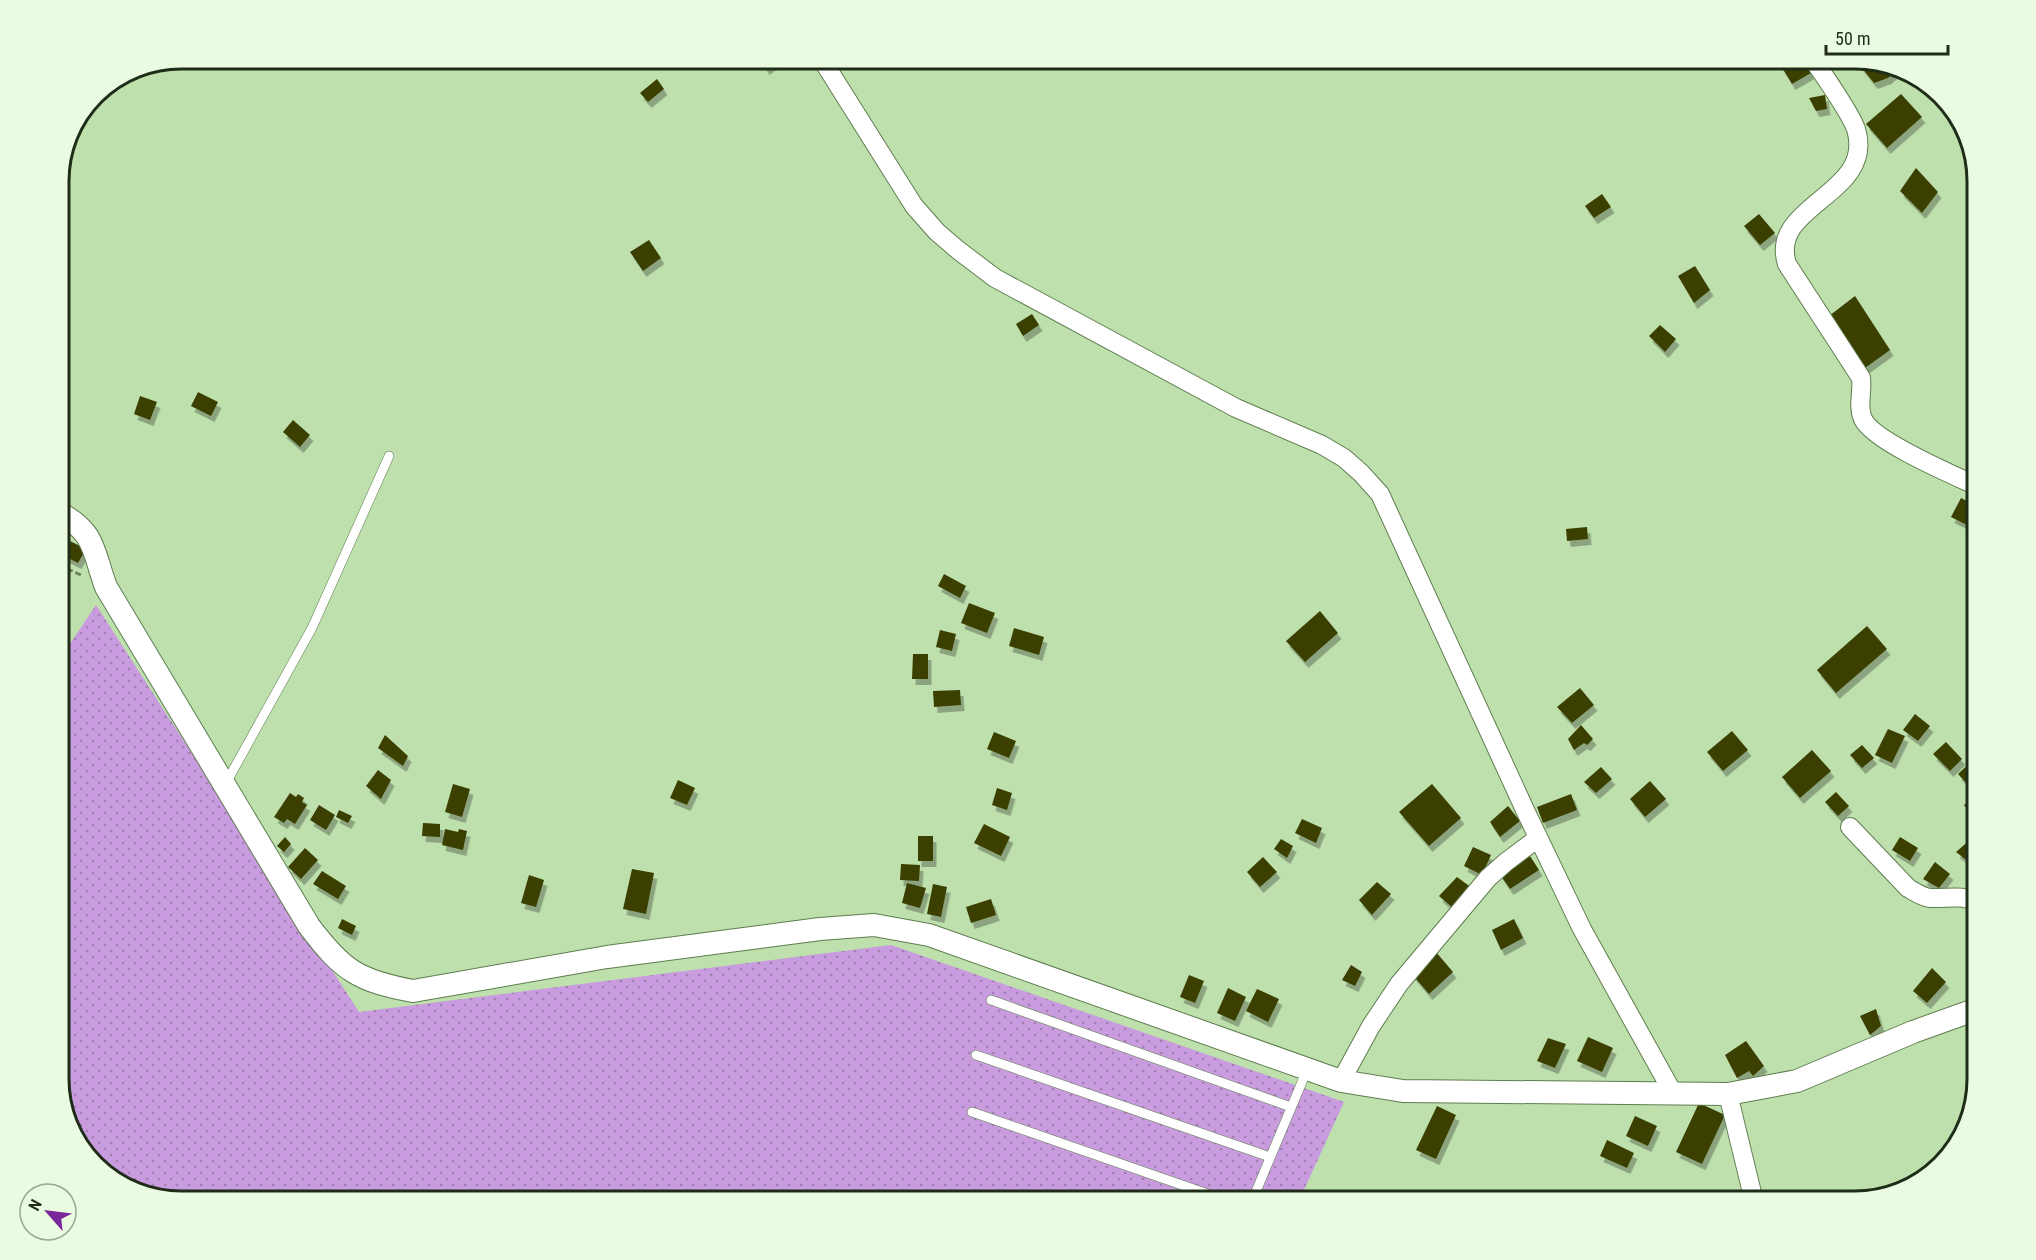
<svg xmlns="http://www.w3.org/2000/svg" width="2036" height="1260" font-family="'Roboto Condensed',sans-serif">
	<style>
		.grass { fill: url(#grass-dots) }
		.building { fill: #3a3f03; filter: url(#shadow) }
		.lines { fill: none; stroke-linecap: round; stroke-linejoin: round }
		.service-casing { stroke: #5f7d4f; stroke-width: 10 }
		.minor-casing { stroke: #5f7d4f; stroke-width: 20 }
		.tertiary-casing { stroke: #5f7d4f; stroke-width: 24 }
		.path { stroke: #697f5d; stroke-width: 3; stroke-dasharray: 6 3; stroke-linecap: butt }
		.service { stroke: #fff; stroke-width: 9 }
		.minor { stroke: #fff; stroke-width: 18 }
		.tertiary { stroke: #fff; stroke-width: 22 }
		.rim { fill: none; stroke: #1f2c18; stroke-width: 3 }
	</style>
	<defs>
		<pattern id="grass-dots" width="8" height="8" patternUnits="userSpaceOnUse" patternTransform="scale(1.5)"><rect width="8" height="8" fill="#c99bdf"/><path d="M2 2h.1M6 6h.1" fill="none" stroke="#a37fb4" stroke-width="1.8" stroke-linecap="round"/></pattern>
		<filter id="shadow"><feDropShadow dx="3.5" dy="6" stdDeviation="0" flood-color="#0004"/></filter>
	</defs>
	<rect width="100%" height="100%" fill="#bee0ad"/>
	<path class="grass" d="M 96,605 L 359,1012 L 891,945 L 1344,1102 L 1299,1201 L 181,1201 L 120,1185 L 75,1140 L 59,1086 L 59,660 Z"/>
	<path class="building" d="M 759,58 L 781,58 L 766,69 Z
		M 1780,58 L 1802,58 L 1811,73 L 1792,84 L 1778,61 Z
		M 1862,60 L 1878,65 L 1897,70 L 1888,78 L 1874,83 L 1858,63 Z
		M 657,79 L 664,89 L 648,102 L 640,93 Z
		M 1901,94 L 1922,117 L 1887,148 L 1866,124 Z
		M 1825,95 L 1827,109 L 1816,111 L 1809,98 Z
		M 1916,168 L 1938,192 L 1922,213 L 1900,191 Z
		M 1602,194 L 1611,207 L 1594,218 L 1585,206 Z
		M 1759,214 L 1775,233 L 1760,245 L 1744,226 Z
		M 649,240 L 661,258 L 643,271 L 630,252 Z
		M 1695,266 L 1710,290 L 1694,303 L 1678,276 Z
		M 1855,296 L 1890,350 L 1865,368 L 1829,316 Z
		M 1032,314 L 1039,325 L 1023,336 L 1016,324 Z
		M 1660,325 L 1676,339 L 1665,352 L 1649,336 Z
		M 198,392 L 218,402 L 211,416 L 191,406 Z
		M 140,396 L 157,402 L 150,420 L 134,414 Z
		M 293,420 L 310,435 L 300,447 L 283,432 Z
		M 1961,498 L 1977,506 L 1977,530 L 1951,517 Z
		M 1587,527 L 1588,539 L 1567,541 L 1566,529 Z
		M 68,540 L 86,549 L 78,563 L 60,554 Z
		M 944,574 L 966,586 L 960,598 L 938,586 Z
		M 969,603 L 995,613 L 987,633 L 961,623 Z
		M 1320,611 L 1338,633 L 1305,662 L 1286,641 Z
		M 1867,626 L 1887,649 L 1836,693 L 1817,670 Z
		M 1014,628 L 1044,637 L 1039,655 L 1009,646 Z
		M 940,630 L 956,634 L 952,651 L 936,647 Z
		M 913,654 L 928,654 L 928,679 L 912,679 Z
		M 1580,688 L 1594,705 L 1572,723 L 1557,707 Z
		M 960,690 L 961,705 L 934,707 L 933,691 Z
		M 1915,714 L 1930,726 L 1918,741 L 1903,730 Z
		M 1581,725 L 1593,739 L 1587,745 L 1584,743 L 1574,750 L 1568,739 Z
		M 1888,729 L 1905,736 L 1892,763 L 1875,755 Z
		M 1732,731 L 1748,750 L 1723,771 L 1707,752 Z
		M 994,732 L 1016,741 L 1009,758 L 987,749 Z
		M 385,735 L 408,756 L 403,766 L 378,748 Z
		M 1946,742 L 1962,759 L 1950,771 L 1933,754 Z
		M 1862,745 L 1874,758 L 1862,768 L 1850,755 Z
		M 1812,750 L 1831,771 L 1800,798 L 1782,777 Z
		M 1975,758 L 1977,761 L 1977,782 L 1971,788 L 1958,774 Z
		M 1601,767 L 1612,779 L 1596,793 L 1584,782 Z
		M 378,770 L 391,780 L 381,799 L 366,786 Z
		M 678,780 L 695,788 L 687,805 L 670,798 Z
		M 1650,781 L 1666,799 L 1645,817 L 1630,799 Z
		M 453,784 L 470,789 L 462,817 L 445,812 Z
		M 1432,784 L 1461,818 L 1429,846 L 1399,812 Z
		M 997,788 L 1012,793 L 1007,810 L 992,805 Z
		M 1836,792 L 1849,806 L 1838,816 L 1825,802 Z
		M 290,793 L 296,797 L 298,794 L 304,798 L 302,802 L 307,805 L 295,824 L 287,819 L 284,823 L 274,817 Z
		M 1571,794 L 1577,810 L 1543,823 L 1537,807 Z
		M 1977,795 L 1977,823 L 1964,805 Z
		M 319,805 L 335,815 L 326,830 L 310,820 Z
		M 1508,806 L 1520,821 L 1500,837 L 1490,822 Z
		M 339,810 L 352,816 L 348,823 L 336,817 Z
		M 1302,819 L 1322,828 L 1316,843 L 1295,833 Z
		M 423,823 L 440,824 L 440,837 L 422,836 Z
		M 984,824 L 1010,837 L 1001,856 L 974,843 Z
		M 445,829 L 458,832 L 459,829 L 467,831 L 463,850 L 442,845 Z
		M 918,836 L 933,836 L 933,861 L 918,861 Z
		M 285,837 L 291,844 L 284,852 L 277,846 Z
		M 1900,837 L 1918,848 L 1910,861 L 1892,850 Z
		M 1972,838 L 1977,843 L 1977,863 L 1974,866 L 1956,852 Z
		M 1281,839 L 1293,846 L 1287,858 L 1274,849 Z
		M 1473,847 L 1491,855 L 1482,875 L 1464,866 Z
		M 305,848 L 318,860 L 301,879 L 288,867 Z
		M 1528,853 L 1539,870 L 1510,889 L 1499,873 Z
		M 1263,857 L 1277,872 L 1260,887 L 1247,872 Z
		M 1935,862 L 1950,874 L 1939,888 L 1923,879 Z
		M 901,864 L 920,865 L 919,881 L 900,880 Z
		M 632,869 L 654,873 L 646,914 L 623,909 Z
		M 322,871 L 346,886 L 338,899 L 313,884 Z
		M 1977,871 L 1977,893 L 1966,882 Z
		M 529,875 L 544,880 L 536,907 L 521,903 Z
		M 1457,877 L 1472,888 L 1453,908 L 1439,896 Z
		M 1377,882 L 1391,894 L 1372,915 L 1359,900 Z
		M 907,883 L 926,888 L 920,908 L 902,903 Z
		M 933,884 L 947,887 L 941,917 L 927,914 Z
		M 991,899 L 996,915 L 971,923 L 966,907 Z
		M 342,919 L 356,926 L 352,935 L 338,928 Z
		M 1514,919 L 1523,938 L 1501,950 L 1492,930 Z
		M 1436,952 L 1453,972 L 1429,994 L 1411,973 Z
		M 1351,965 L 1362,972 L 1355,986 L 1342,980 Z
		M 1932,968 L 1946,982 L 1927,1003 L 1913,991 Z
		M 1189,975 L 1204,981 L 1195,1003 L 1180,997 Z
		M 1228,988 L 1246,997 L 1235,1021 L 1217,1013 Z
		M 1257,989 L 1279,999 L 1268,1022 L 1246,1011 Z
		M 1876,1009 L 1881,1026 L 1870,1035 L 1860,1016 Z
		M 1588,1037 L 1613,1048 L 1602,1072 L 1577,1061 Z
		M 1548,1038 L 1566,1044 L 1555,1068 L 1537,1061 Z
		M 1746,1041 L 1764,1066 L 1753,1076 L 1749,1071 L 1737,1078 L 1725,1055 Z
		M 1699,1103 L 1725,1115 L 1702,1164 L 1676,1152 Z
		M 1437,1106 L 1456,1115 L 1436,1159 L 1416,1150 Z
		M 1635,1116 L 1657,1126 L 1648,1146 L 1626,1136 Z
		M 1607,1140 L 1634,1153 L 1627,1168 L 1600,1156 Z"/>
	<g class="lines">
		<defs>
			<path id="service" d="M 226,783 L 312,628 L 389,456
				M 991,1000 L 1291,1107
				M 976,1055 L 1270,1157
				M 972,1112 L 1228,1201
				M 1252,1201 L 1307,1070"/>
			<path id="minor" d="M 821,58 L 914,206 L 937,232 L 958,250 L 995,278 L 1236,408 L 1322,445 L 1344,458 L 1361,473 L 1380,494 L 1525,810 L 1582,929 L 1673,1093
				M 1812,58 C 1823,74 1850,112 1856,129 C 1876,195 1768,204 1787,264 L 1861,378 C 1863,391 1857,406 1863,419 C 1873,441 1953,475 1977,486
				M 1850,827 L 1908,888 C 1915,892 1922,897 1930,898 C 1948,899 1961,894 1977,902
				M 1341,1081 L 1371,1026 L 1399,984 L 1488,878 L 1506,862 L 1538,838
				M 1728,1094 L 1754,1201"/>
			<path id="tertiary" d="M 59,513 C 96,532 93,552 106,587 L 309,926 C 342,970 358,981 413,991 L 607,957 L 820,929 L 874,925 L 929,935 L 1341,1081 L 1403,1091 L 1728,1094 L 1797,1081 L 1913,1032 L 1977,1009"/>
		</defs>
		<use href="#service" class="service-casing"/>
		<use href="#minor" class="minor-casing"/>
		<use href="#tertiary" class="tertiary-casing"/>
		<path class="path" d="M 59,565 L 83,576"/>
		<use href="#service" class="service"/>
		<use href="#minor" class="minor"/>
		<use href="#tertiary" class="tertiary"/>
	</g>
	<path d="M0 0H2036V1260H0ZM181 69H1855A112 112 0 0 1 1967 181V1079A112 112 0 0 1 1855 1191H181A112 112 0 0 1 69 1079V181A112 112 0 0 1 181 69Z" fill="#eafbe1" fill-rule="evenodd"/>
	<path class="rim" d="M181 69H1855A112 112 0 0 1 1967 181V1079A112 112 0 0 1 1855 1191H181A112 112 0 0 1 69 1079V181A112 112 0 0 1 181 69Z"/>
	<g transform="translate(48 1212) rotate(298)"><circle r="28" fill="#eafbe1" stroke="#99a891" stroke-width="1.5"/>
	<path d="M0-4.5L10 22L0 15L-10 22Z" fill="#7a2899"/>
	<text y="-9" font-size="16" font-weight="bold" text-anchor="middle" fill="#1f2c18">N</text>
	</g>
	<path d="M1826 45v9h122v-9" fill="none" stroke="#1f2c18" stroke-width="3"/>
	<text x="1835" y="45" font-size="18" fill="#1f2c18" stroke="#eafbe1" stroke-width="4.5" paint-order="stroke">50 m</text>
</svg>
